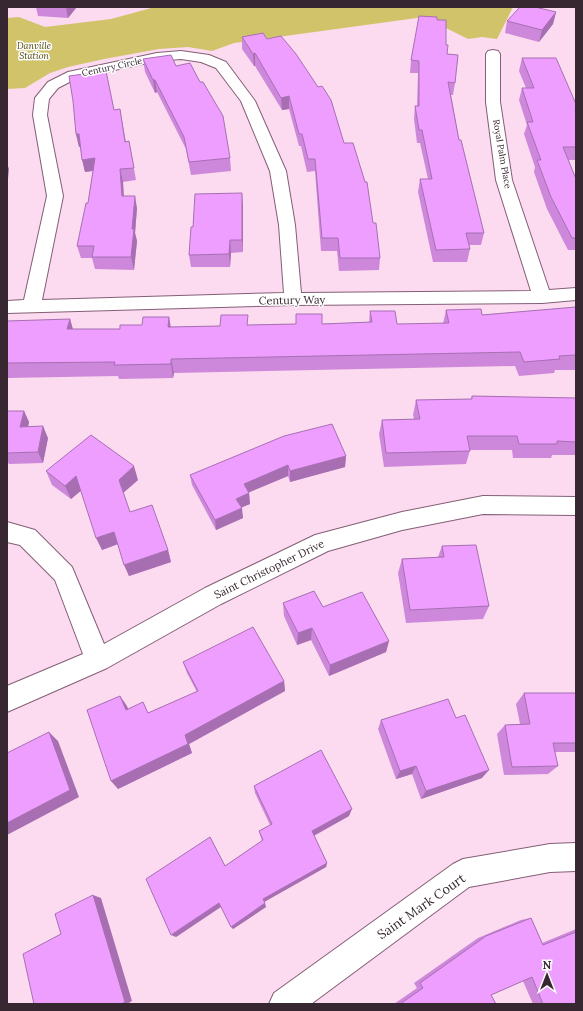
<svg xmlns="http://www.w3.org/2000/svg" width="583" height="1011" font-family="Lora,serif">
	<style>
		.green { fill: #d1c369 }
		.lines { fill: none; stroke-linecap: round; stroke-linejoin: round }
		.street-casing { stroke: #835f76; stroke-width: 2 }
		.street { fill: #fff; fill-rule: evenodd }
		.wall { fill: #cd88db }
		.shaded-wall { fill: #a76fb2 }
		.building { fill: #ee9eff; stroke: #a76fb2 }
		.labels { text-anchor: middle; stroke-width: 3; stroke-linejoin: round; paint-order: stroke }
		.far-park-label { font-size: 9px; font-style: italic; fill: #50480e; stroke: #fff }
		.far-street-label { font-size: 9px; fill: #372731; stroke: #fff }
		.street-label { font-size: 11px; fill: #372731; stroke: #fff }
		.near-street-label { font-size: 13px; fill: #372731; stroke: #fff }
	</style>
	<rect width="100%" height="100%" fill="#fcdaef"/>
	<path class="green" d="M 155,7 L 513,7 L 497,39 L 482,37 L 468,39 L 424,17 L 234,43 L 212,51 L 188,47 L 159,49 L 104,59 L 68,67 L 50,73 L 25,88 L 7,89 L 7,18 L 19,17 L 45,27 L 111,19 Z"/>
	<g class="lines">
		<defs>
			<path id="street" d="M 493,50 L 498,51 L 500,54 L 500,102 L 512,180 L 549,290 L 576,288 L 576,300 L 542,303 L 293,305 L 7,313 L 7,301 L 24,300 L 47,196 L 33,115 L 35,98 L 48,82 L 68,72 L 157,53 L 181,51 L 209,55 L 226,62 L 255,101 L 286,171 L 295,225 L 301,293 L 531,291 L 496,180 L 486,102 L 486,54 L 488,51 ZM 181,59 L 201,62 L 216,68 L 241,101 L 270,171 L 279,225 L 284,293 L 42,300 L 63,196 L 47,115 L 49,99 L 58,88 L 77,78 L 157,61 Z
				M 483,496 L 576,497 L 576,515 L 483,514 L 402,530 L 328,551 L 221,604 L 107,668 L 7,712 L 7,686 L 83,654 L 55,580 L 20,545 L 7,542 L 7,522 L 35,530 L 72,567 L 104,644 L 205,588 L 315,535 L 402,512 Z
				M 576,843 L 576,871 L 550,872 L 469,887 L 311,1004 L 269,1004 L 274,993 L 453,864 L 463,859 L 550,844 Z"/>
		</defs>
		<use href="#street" class="street-casing"/>
		<use href="#street" class="street"/>
	</g>
	<path class="wall" d="M 36,7 L 76,7 L 76,8 L 68,18 L 38,16 Z
		M 556,12 L 553,24 L 539,42 L 505,33 L 507,21 Z
		M 437,20 L 446,45 L 447,54 L 455,83 L 453,95 L 451,95 L 459,140 L 484,233 L 481,245 L 469,245 L 470,249 L 467,262 L 433,262 L 418,192 L 420,179 L 428,179 L 420,143 L 417,143 L 414,119 L 415,106 L 417,106 L 418,73 L 410,73 L 411,60 Z
		M 242,37 L 344,143 L 373,223 L 380,258 L 379,270 L 339,271 L 337,251 L 321,251 L 315,171 L 307,172 L 301,146 L 299,146 L 289,109 L 282,110 L 255,66 L 254,66 L 242,49 Z
		M 522,58 L 576,104 L 576,160 L 568,160 L 576,179 L 576,250 L 568,250 L 547,209 L 534,172 L 535,167 L 524,134 L 527,125 L 519,100 L 522,88 L 526,88 L 519,71 Z
		M 143,59 L 176,66 L 230,158 L 231,171 L 191,175 L 186,149 L 157,92 L 155,93 L 145,72 Z
		M 120,109 L 126,142 L 129,141 L 136,180 L 123,182 L 124,196 L 137,208 L 135,233 L 137,241 L 134,270 L 95,269 L 92,258 L 81,258 L 77,246 L 88,203 L 93,171 L 85,172 L 80,147 L 79,147 L 76,134 L 114,110 Z
		M 243,206 L 243,252 L 231,253 L 230,267 L 191,267 L 189,255 L 193,227 Z
		M 576,307 L 576,370 L 555,370 L 554,373 L 519,376 L 515,366 L 174,373 L 173,378 L 119,379 L 118,376 L 7,378 L 7,321 L 70,319 L 73,329 L 120,329 L 142,325 L 169,317 L 171,327 L 296,324 L 296,314 L 322,324 L 369,322 L 370,311 L 397,324 L 443,324 L 446,310 L 482,315 Z
		M 472,396 L 576,398 L 576,455 L 552,455 L 551,458 L 513,458 L 512,450 L 470,450 L 466,464 L 384,467 L 379,434 L 382,420 L 414,419 L 413,415 L 416,400 L 471,399 Z
		M 7,411 L 24,411 L 29,422 L 28,426 L 48,438 L 43,463 L 9,464 L 7,461 Z
		M 346,456 L 345,467 L 290,482 L 288,476 L 249,492 L 250,504 L 241,507 L 243,518 L 216,530 L 192,485 L 190,475 Z
		M 46,471 L 138,480 L 123,493 L 130,512 L 168,550 L 171,562 L 129,576 L 118,544 L 102,550 L 81,490 L 71,499 L 52,485 Z
		M 442,546 L 489,606 L 483,619 L 406,623 L 398,573 L 402,559 L 438,557 Z
		M 283,603 L 323,607 L 389,641 L 386,652 L 329,676 L 311,640 L 297,645 L 284,616 Z
		M 183,662 L 284,681 L 285,691 L 189,744 L 192,753 L 118,789 L 120,696 L 128,709 L 149,713 L 197,692 L 187,673 Z
		M 524,693 L 576,693 L 576,752 L 555,752 L 558,766 L 548,774 L 504,775 L 497,734 L 505,725 L 520,724 L 516,704 Z
		M 381,720 L 482,778 L 421,799 L 412,774 L 396,779 L 378,729 Z
		M 254,786 L 349,816 L 314,836 L 327,863 L 326,867 L 264,902 L 266,907 L 233,929 L 221,907 L 176,937 L 210,837 L 225,866 L 262,841 L 259,831 L 270,825 L 255,793 Z
		M 531,918 L 542,943 L 576,929 L 576,1004 L 533,1004 L 523,981 L 491,995 L 496,1004 L 394,1004 L 417,988 L 414,983 L 478,938 L 521,920 Z"/>
	<path class="shaded-wall" d="M 66,7 L 76,7 L 76,8 L 68,18 Z
		M 556,12 L 553,24 L 539,42 L 542,30 Z
		M 255,53 L 255,66 L 254,66 L 253,54 Z
		M 153,80 L 155,80 L 157,92 L 155,93 Z
		M 289,96 L 289,109 L 282,110 L 281,98 Z
		M 76,134 L 79,134 L 82,146 L 79,147 Z
		M 95,158 L 98,170 L 85,172 L 82,160 Z
		M 7,163 L 9,169 L 7,189 Z
		M 120,169 L 123,182 L 124,208 L 122,196 Z
		M 242,193 L 243,206 L 243,252 L 242,240 Z
		M 135,196 L 137,208 L 135,233 L 137,241 L 134,270 L 131,257 L 132,229 Z
		M 230,240 L 231,253 L 230,267 L 229,254 Z
		M 169,317 L 171,332 L 168,327 Z
		M 70,319 L 74,334 L 67,329 Z
		M 171,359 L 174,373 L 173,378 L 171,364 Z
		M 24,411 L 29,422 L 26,438 L 20,427 Z
		M 43,426 L 48,438 L 43,463 L 38,452 Z
		M 346,456 L 345,467 L 290,482 L 290,471 Z
		M 288,465 L 288,476 L 245,494 L 244,484 Z
		M 134,466 L 138,480 L 123,493 L 119,480 Z
		M 76,476 L 82,490 L 71,499 L 65,486 Z
		M 249,493 L 250,504 L 238,509 L 236,499 Z
		M 242,508 L 243,518 L 216,530 L 215,520 Z
		M 114,532 L 118,544 L 102,550 L 96,538 Z
		M 168,550 L 171,562 L 129,576 L 124,565 Z
		M 312,628 L 311,640 L 297,645 L 298,633 Z
		M 389,641 L 386,652 L 329,676 L 330,665 Z
		M 284,681 L 285,691 L 189,744 L 192,753 L 118,789 L 111,781 L 185,735 Z
		M 120,696 L 127,706 L 132,720 L 126,710 Z
		M 49,732 L 58,741 L 79,797 L 7,835 L 7,823 Z
		M 416,766 L 412,774 L 396,779 L 400,771 Z
		M 489,770 L 482,778 L 421,799 L 426,791 Z
		M 352,809 L 349,816 L 311,837 L 312,831 Z
		M 327,863 L 326,867 L 264,902 L 263,899 Z
		M 93,895 L 101,898 L 132,1001 L 127,1004 L 121,1004 Z
		M 219,903 L 222,906 L 176,937 L 171,935 Z
		M 265,903 L 266,907 L 233,929 L 231,927 Z"/>
	<path class="building" d="M 520,7 L 535,7 L 556,12 L 542,30 L 507,21 Z
		M 419,16 L 437,17 L 437,20 L 446,20 L 446,45 L 448,45 L 447,54 L 458,55 L 455,83 L 448,82 L 459,140 L 461,140 L 484,233 L 466,233 L 470,249 L 436,250 L 420,179 L 432,179 L 422,130 L 419,130 L 415,106 L 419,106 L 419,61 L 411,60 Z
		M 263,33 L 267,39 L 281,36 L 296,54 L 318,87 L 322,86 L 331,100 L 344,143 L 353,143 L 365,182 L 367,182 L 373,223 L 376,223 L 380,258 L 340,258 L 338,238 L 322,238 L 315,159 L 308,159 L 302,134 L 299,134 L 289,96 L 281,98 L 255,53 L 253,54 L 242,37 Z
		M 171,55 L 176,66 L 190,63 L 200,82 L 203,82 L 223,116 L 230,158 L 189,162 L 184,137 L 155,80 L 153,80 L 143,59 Z
		M 522,58 L 556,58 L 576,104 L 576,111 L 575,111 L 576,113 L 576,147 L 563,147 L 576,179 L 576,238 L 572,238 L 551,197 L 537,160 L 541,160 L 527,122 L 533,122 L 522,88 L 534,88 Z
		M 106,71 L 114,110 L 120,109 L 125,142 L 129,141 L 134,168 L 120,169 L 122,196 L 135,196 L 132,229 L 134,229 L 131,257 L 92,257 L 94,246 L 77,246 L 86,203 L 88,203 L 95,158 L 82,160 L 79,134 L 76,134 L 73,101 L 69,76 Z
		M 242,193 L 242,240 L 230,240 L 229,254 L 189,255 L 191,227 L 193,227 L 195,194 Z
		M 576,307 L 576,355 L 559,356 L 560,359 L 524,362 L 520,352 L 171,359 L 171,364 L 114,365 L 115,362 L 7,363 L 7,321 L 70,319 L 67,329 L 120,329 L 120,325 L 142,325 L 143,317 L 169,317 L 168,327 L 220,326 L 221,315 L 248,315 L 247,325 L 296,324 L 296,314 L 322,314 L 322,324 L 372,322 L 370,311 L 395,311 L 397,324 L 449,323 L 446,310 L 481,309 L 482,315 Z
		M 472,396 L 576,398 L 576,442 L 557,441 L 557,444 L 519,444 L 517,436 L 467,436 L 470,451 L 386,453 L 382,420 L 420,419 L 416,400 L 472,399 Z
		M 7,411 L 24,411 L 20,427 L 43,426 L 38,452 L 7,453 Z
		M 332,424 L 346,456 L 290,471 L 288,465 L 244,484 L 249,493 L 236,499 L 242,508 L 215,520 L 190,475 L 284,436 Z
		M 91,435 L 134,466 L 119,480 L 130,512 L 152,505 L 168,550 L 124,565 L 114,532 L 96,538 L 76,476 L 65,486 L 46,471 Z
		M 476,545 L 489,606 L 410,610 L 402,559 L 444,557 L 442,546 Z
		M 314,591 L 323,607 L 362,592 L 389,641 L 330,665 L 312,628 L 298,633 L 283,603 Z
		M 253,627 L 284,681 L 185,735 L 188,744 L 111,781 L 87,710 L 120,696 L 126,710 L 143,702 L 148,713 L 198,691 L 183,662 Z
		M 524,693 L 576,693 L 576,743 L 553,743 L 558,766 L 512,767 L 505,725 L 530,724 Z
		M 448,699 L 456,718 L 465,715 L 489,770 L 426,791 L 416,766 L 400,771 L 381,720 Z
		M 49,732 L 70,790 L 7,823 L 7,753 Z
		M 321,750 L 352,809 L 312,831 L 327,863 L 263,899 L 265,903 L 231,927 L 219,903 L 171,935 L 146,879 L 210,837 L 225,866 L 263,840 L 259,831 L 272,824 L 254,786 Z
		M 93,895 L 125,1002 L 121,1004 L 34,1004 L 23,954 L 61,934 L 55,914 Z
		M 531,918 L 543,945 L 576,932 L 576,1004 L 543,1004 L 532,977 L 491,995 L 496,1004 L 400,1004 L 423,988 L 420,983 L 486,936 Z"/>
	<g class="labels">
		<g class="far-park-label">
			<text x="34" y="49">Danville<tspan x="34" dy="10">Station</tspan></text>
		</g>
		<g class="far-street-label">
			<text transform="translate(112 67) rotate(-12)" y="3">Century Circle</text>
			<text transform="translate(502 154) rotate(80)" y="3">Royal Palm Place</text>
		</g>
		<g class="street-label">
			<text transform="translate(292 300) rotate(-1)" y="4">Century Way</text>
			<text transform="translate(269 569) rotate(-26)" y="4">Saint Christopher Drive</text>
		</g>
		<g class="near-street-label">
			<text transform="translate(421 906) rotate(-35)" y="5">Saint Mark Court</text>
		</g>
	</g>
	<rect width="583" height="1011" fill="none" stroke="#372731" stroke-width="16"/>
	<g transform="translate(547 975)" stroke="#ffffff" stroke-width="3" paint-order="stroke">
	<path d="M0-3L7 15L0 10L-7 15Z" fill="#372731"/>
	<text y="-6" font-size="11" font-weight="bold" text-anchor="middle" fill="#372731">N</text>
	</g>
</svg>
